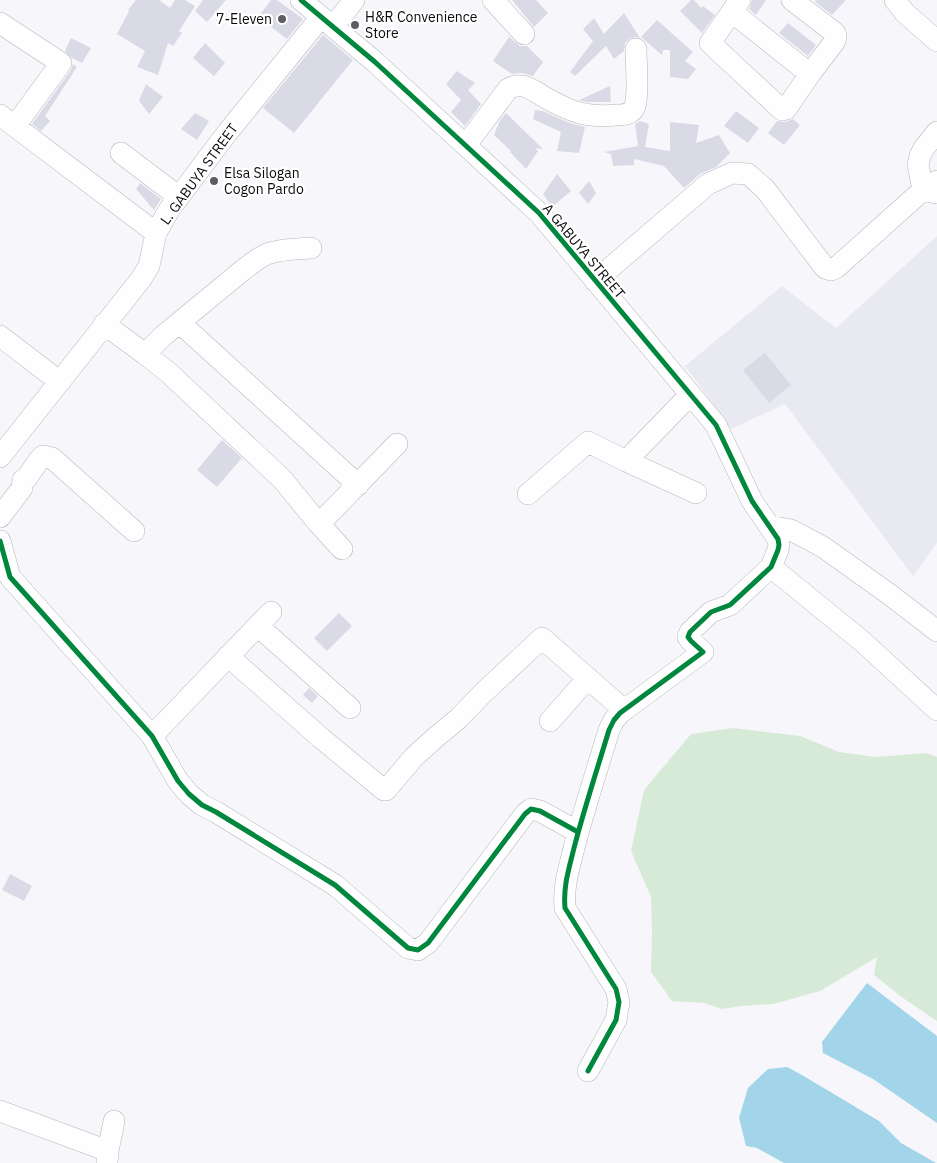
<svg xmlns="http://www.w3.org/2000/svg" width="937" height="1163" font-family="'IBM Plex Sans',sans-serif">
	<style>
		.built { fill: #e9e9f2 }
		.green { fill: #d7e9d7 }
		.water { fill: #a2d4ea }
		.building { fill: #dadae7 }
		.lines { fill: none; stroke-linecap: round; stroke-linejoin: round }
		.minor-casing { stroke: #b6b7ba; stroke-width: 22 }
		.minor { stroke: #fefefe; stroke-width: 21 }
		.cycleway-casing { stroke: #fff; stroke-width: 8 }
		.cycleway { stroke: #00873e; stroke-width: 5 }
		.poi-dot { fill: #5e5e61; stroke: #fff; stroke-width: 2 }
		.labels { text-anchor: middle; stroke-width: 4.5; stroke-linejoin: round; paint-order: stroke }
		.poi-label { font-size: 14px; fill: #0b0b0e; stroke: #fff; text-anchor: start }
		.street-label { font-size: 14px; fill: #0b0b0e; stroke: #fff }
	</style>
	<rect width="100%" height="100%" fill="#f7f7fb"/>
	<path class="built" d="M 937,236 L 937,543 L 913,576 L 785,404 L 731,429 L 685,366 L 782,286 L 836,328 Z"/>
	<path class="green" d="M 733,728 L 800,736 L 839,752 L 876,757 L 926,753 L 937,757 L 937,1021 L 903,998 L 874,975 L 877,957 L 820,991 L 774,1004 L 741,1006 L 722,1009 L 704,1003 L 672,1001 L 651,972 L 652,931 L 651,897 L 631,851 L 644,790 L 691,734 Z"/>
	<path class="water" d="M 867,983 L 937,1036 L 937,1123 L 873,1079 L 823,1053 L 822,1042 Z
		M 787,1067 L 802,1075 L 879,1121 L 901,1143 L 936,1163 L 784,1163 L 757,1148 L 746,1146 L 739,1118 L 748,1088 L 768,1069 Z"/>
	<path class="building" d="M 136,0 L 159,0 L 170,8 L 175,0 L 185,0 L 195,6 L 179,31 L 182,33 L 173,46 L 168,43 L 158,75 L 137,67 L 145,51 L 117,34 L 129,11 L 128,10 Z
		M 203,0 L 226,0 L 207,22 L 195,11 Z
		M 271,0 L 277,0 L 303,19 L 287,39 L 258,17 Z
		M 512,0 L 536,0 L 548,13 L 534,27 Z
		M 691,0 L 694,0 L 701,8 L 703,6 L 715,15 L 702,33 L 680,11 Z
		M 752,0 L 766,0 L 756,15 L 749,9 Z
		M 816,0 L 846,0 L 832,15 L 815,2 Z
		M 624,13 L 640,38 L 635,37 L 629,39 L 625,43 L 624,51 L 614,59 L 606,46 L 575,76 L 570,72 L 593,41 L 583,29 L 594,18 L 604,34 Z
		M 657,20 L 693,52 L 685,61 L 696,69 L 688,79 L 670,77 L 670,50 L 663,50 L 662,55 L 641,37 Z
		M 788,23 L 816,45 L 808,56 L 779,33 Z
		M 323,35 L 353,60 L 294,133 L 263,108 Z
		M 509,37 L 520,46 L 527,46 L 543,62 L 533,76 L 522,73 L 512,74 L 493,61 Z
		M 71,38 L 91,48 L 82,63 L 72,58 L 65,51 Z
		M 205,43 L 225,63 L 214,76 L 193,58 Z
		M 73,64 L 77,67 L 45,116 L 50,121 L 41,131 L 32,124 L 71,70 Z
		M 457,71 L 475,83 L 468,90 L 481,104 L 465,126 L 451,112 L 461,100 L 446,84 Z
		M 146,84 L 163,97 L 149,114 L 139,101 Z
		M 610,86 L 611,102 L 587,102 L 579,100 Z
		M 535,110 L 543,111 L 567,122 L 585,127 L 579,153 L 557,151 L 561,132 L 533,119 Z
		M 736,111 L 759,128 L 748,143 L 724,126 Z
		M 195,113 L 209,121 L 197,140 L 181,129 Z
		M 506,113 L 543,149 L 535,148 L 538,151 L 526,169 L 510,152 L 511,151 L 494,135 L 500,120 Z
		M 793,119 L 800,125 L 784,145 L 768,133 L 777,121 L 785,122 Z
		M 640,121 L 649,124 L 645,147 L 670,151 L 670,122 L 699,125 L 696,143 L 719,135 L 730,153 L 716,167 L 700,174 L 684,188 L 664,166 L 634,159 L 634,165 L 613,166 L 611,154 L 604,152 L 638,146 L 635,124 Z
		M 557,174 L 571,191 L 552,207 L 543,194 Z
		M 589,181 L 596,193 L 588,204 L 579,193 Z
		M 140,183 L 161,199 L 154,210 L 136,189 Z
		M 765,353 L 791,385 L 769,403 L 743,370 Z
		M 222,440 L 242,458 L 217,487 L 197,470 Z
		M 339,613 L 352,626 L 327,651 L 314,638 Z
		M 309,688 L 318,696 L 312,703 L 303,695 Z
		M 10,874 L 32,886 L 24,901 L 2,890 Z"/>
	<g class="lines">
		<defs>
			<path id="minor" d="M 301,0 L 375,62 L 539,213 L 716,425 L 752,501 L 778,539 L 779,545 L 778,550 L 771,567 L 730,605 L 711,612 L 690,632 L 688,637 L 691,641 L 703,652 L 620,713 L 614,720 L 609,730 C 597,770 584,809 574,848 C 569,869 563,886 565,908 L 616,989 L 619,1002 L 616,1020 L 588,1071
				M 493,0 L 524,34
				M 740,0 L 710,43 L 782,110 L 786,109 L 810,74 L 835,41 L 836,36 L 835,33 L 792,0
				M 895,0 L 905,13 L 937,41
				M 732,12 L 810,74
				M 0,23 L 61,63 L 15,126
				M 333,27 L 354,0
				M 0,115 L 156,233
				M 466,145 L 508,89 C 513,86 517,85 523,86 C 531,88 539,94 546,98 C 571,112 587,118 616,115 C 623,115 632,115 635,106 C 639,93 636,64 636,49
				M 121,153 L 179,197
				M 936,193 L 923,190 L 918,165 L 920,156 L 924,148 L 937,132
				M 595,281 L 708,184 L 732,173 L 748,174 L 765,189 L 825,268 L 831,270 L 837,267 L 923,190 L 937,181
				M 180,323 L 358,485
				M 104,324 L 145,354 L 169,373 L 282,479 L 319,524 L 342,549
				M 0,336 L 60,382
				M 145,354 L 163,336 L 243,270 C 251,264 258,258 267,254 C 280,249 297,249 311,248
				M 0,457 L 141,279 L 149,266 L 156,233 L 169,210 L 227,133 L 321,17
				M 626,461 L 690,395
				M 528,494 L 588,442 L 626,461 L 696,493
				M 0,517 L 22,488 L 23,480 L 26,479 L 39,460 L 43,456 L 52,458 L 134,531
				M 319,524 L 397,444
				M 769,526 L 791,530 L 823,547 L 889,594 L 937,631
				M 0,541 L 10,577 L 152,736 L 178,781 L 189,794 L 202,805 L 216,812 L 335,885 L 408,948 L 418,950 L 428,943 L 525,814 L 531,809 L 540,811 L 578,832
				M 771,567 L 863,642 L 937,710
				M 258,626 L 350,708
				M 228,656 L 321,738 L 384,790 L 386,790 L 414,757 L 435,738 L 459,718 L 483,693 L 542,638 L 624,710
				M 550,721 L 588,678
				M 152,736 L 271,612
				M 0,1111 L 108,1151 L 107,1163
				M 108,1151 L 114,1121"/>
		</defs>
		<use href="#minor" class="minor-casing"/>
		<use href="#minor" class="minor"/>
		<defs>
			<path id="cycleway" d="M 301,0 L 375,62 L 539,213 L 716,425 L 752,501 L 778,539 L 779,545 L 778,550 L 771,567 L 730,605 L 711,612 L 690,632 L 688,637 L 691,641 L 703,652 L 620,713 L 614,720 L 609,730 C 597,770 584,809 574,848 C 569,869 563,886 565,908 L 616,989 L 619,1002 L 616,1020 L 588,1071
				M 0,541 L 10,577 L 152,736 L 178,781 L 189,794 L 202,805 L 216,812 L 335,885 L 408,948 L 418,950 L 428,943 L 525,814 L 531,809 L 540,811 L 578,832"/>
		</defs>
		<use href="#cycleway" class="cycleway-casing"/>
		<use href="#cycleway" class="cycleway"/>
	</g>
	<g class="poi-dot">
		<circle cx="282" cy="19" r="5"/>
		<circle cx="355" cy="25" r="5"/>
		<circle cx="214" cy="181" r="5"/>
	</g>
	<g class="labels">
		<g class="poi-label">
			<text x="365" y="22">H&amp;R Convenience<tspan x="365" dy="16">Store</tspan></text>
			<text x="272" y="24" text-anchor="end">7-Eleven</text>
			<text x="224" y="178">Elsa Silogan<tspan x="224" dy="16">Cogon Pardo</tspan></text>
		</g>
		<g class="street-label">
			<text transform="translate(199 174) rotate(-54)" y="5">L. GABUYA STREET</text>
			<text transform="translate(584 251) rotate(50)" y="5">A GABUYA STREET</text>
		</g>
	</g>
</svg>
